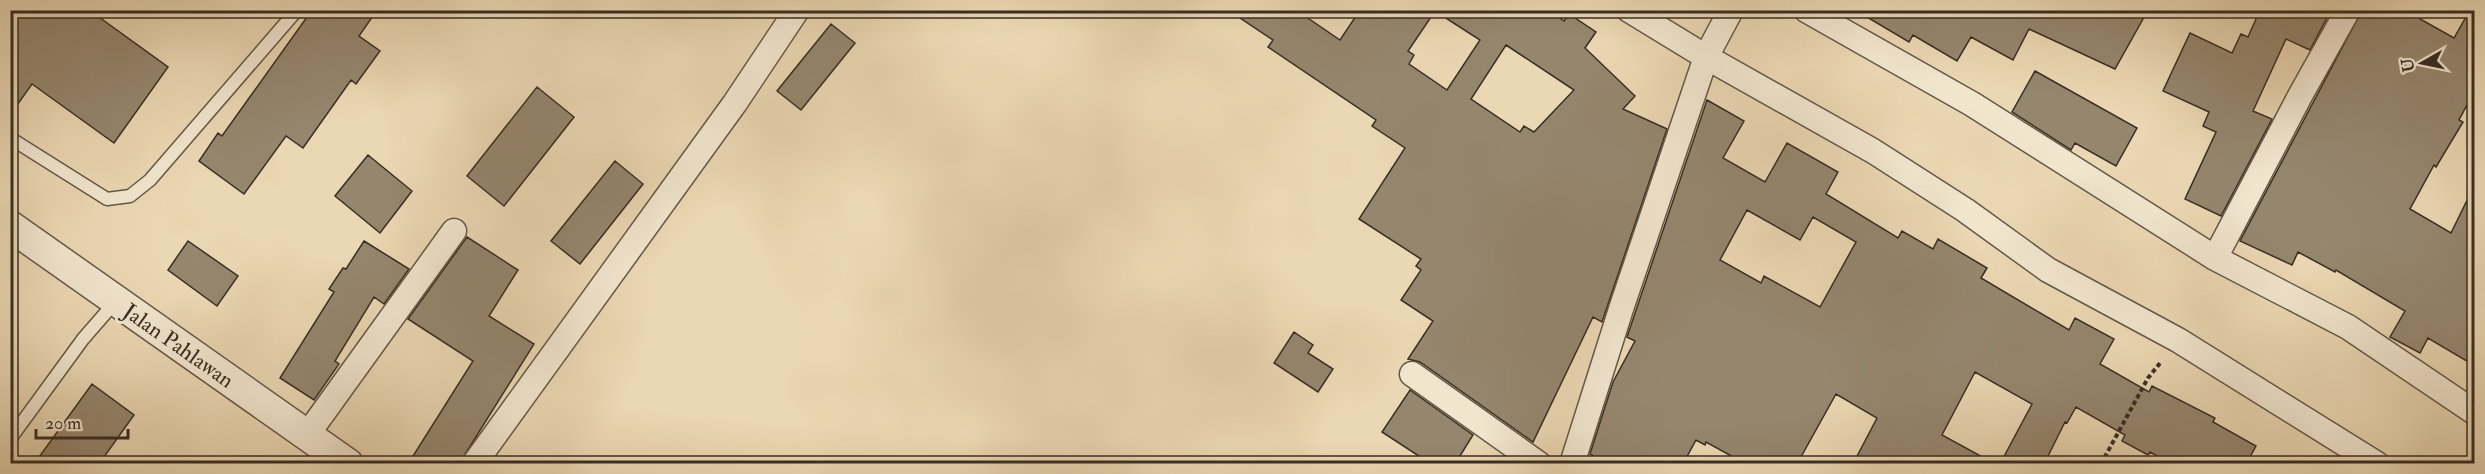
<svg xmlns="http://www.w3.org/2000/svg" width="2485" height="474" font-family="'IM FELL Double Pica',serif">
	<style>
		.building { fill: #95866e; stroke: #382e23; stroke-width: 1.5; fill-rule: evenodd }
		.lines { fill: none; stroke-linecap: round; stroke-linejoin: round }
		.service-casing { stroke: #645847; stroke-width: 15 }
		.minor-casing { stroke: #645847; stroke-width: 27 }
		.tertiary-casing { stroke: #645847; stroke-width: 33 }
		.path { stroke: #382e23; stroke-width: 4; stroke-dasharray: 4.5 3; stroke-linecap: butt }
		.service { stroke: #f1e5ce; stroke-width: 12 }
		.minor { stroke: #f1e5ce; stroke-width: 24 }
		.tertiary { stroke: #f1e5ce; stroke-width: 30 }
		.labels { text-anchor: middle; stroke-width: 6; stroke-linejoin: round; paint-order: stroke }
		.street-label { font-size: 22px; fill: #382e23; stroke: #f1e5ce }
	</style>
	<rect width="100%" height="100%" fill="#ead7b3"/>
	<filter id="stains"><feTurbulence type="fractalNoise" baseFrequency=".00333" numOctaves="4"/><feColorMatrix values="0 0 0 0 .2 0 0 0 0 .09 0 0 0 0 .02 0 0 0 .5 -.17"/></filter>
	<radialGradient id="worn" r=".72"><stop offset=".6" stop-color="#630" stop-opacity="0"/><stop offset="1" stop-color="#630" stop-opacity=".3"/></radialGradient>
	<path class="building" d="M 10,10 L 89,10 L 168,67 L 114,143 L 32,84 L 10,115 Z
		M 312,10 L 377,10 L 359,36 L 380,51 L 356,84 L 351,80 L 303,148 L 286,136 L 244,194 L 199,161 L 218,133 L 222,136 Z
		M 1228,10 L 1296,10 L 1340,40 L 1360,10 L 1549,10 L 1564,21 L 1569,14 L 1596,32 L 1585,48 L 1635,96 L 1623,109 L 1667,129 L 1602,322 L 1593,317 L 1533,442 L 1420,362 L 1408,359 L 1433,321 L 1401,300 L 1421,270 L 1416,266 L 1421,259 L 1359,219 L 1405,148 L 1372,126 L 1376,120 L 1268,47 L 1273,40 ZM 1435,11 L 1480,40 L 1447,90 L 1409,64 L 1414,55 L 1408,51 ZM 1506,45 L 1574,90 L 1534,132 L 1524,126 L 1520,132 L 1471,99 Z
		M 1855,10 L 2148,10 L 2115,69 L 2029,29 L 2013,60 L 1971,37 L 1957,61 L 1913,35 L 1909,42 Z
		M 2260,10 L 2331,10 L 2310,50 L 2286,39 L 2253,111 L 2272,119 L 2221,216 L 2185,199 L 2216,132 L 2203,126 L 2209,112 L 2163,91 L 2190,33 L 2232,53 L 2241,34 L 2248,37 Z
		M 2362,10 L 2406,11 L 2454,38 L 2470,10 L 2475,10 L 2475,90 L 2459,120 L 2463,122 L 2436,167 L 2434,165 L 2410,209 L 2451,233 L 2475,184 L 2475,366 L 2428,338 L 2420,353 L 2390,337 L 2405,311 L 2336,270 L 2335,272 L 2298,252 L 2292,265 L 2240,241 Z
		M 831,24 L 855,43 L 801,110 L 777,91 Z
		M 2035,71 L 2137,128 L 2116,166 L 2075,143 L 2071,150 L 2012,112 Z
		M 537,87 L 574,117 L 504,206 L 467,176 Z
		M 1707,100 L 1744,121 L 1723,158 L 1765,182 L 1787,143 L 1838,172 L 1826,194 L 1898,238 L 1902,231 L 1933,249 L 1938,239 L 1987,268 L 1981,278 L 2069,330 L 2075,318 L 2114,339 L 2100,364 L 2149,392 L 2152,386 L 2215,418 L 2213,422 L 2256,446 L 2246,464 L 2172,464 L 2150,452 L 2148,455 L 2122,441 L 2125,435 L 2076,407 L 2067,423 L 2065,422 L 2044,464 L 2000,464 L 2032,404 L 1975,372 L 1942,435 L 1995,464 L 1853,464 L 1877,418 L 1836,394 L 1797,464 L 1746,464 L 1706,442 L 1705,445 L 1696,440 L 1683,464 L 1607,464 L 1590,454 L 1613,382 L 1635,341 L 1627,337 ZM 1747,210 L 1800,240 L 1813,217 L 1856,242 L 1820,307 L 1764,276 L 1761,283 L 1720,260 Z
		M 368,155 L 412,191 L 380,233 L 335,196 Z
		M 615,161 L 643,184 L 580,264 L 551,241 Z
		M 467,237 L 518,270 L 489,316 L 534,344 L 459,464 L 408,464 L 473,361 L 408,319 Z
		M 188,241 L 238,276 L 217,306 L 168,270 Z
		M 364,241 L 409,269 L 384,304 L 374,297 L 335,361 L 339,364 L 314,400 L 280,378 L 334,292 L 329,289 L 343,268 L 346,269 Z
		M 1294,332 L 1313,345 L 1308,353 L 1333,369 L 1318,392 L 1274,363 Z
		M 92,384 L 134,415 L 99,464 L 34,464 Z
		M 1410,390 L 1473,435 L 1455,464 L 1431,464 L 1382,432 Z"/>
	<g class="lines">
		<defs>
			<path id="service" d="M 10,138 L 107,199 L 130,196 L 150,180 L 297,10
				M 10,439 L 83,339 L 116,301"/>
			<path id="minor" d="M 1629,10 L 1706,57 L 1873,151 L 1965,210 L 2048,270 L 2178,340 L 2377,464
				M 1806,10 L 1972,104 L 2215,258 L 2348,327 L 2474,412
				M 2215,258 L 2301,94 L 2348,10
				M 1412,374 L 1539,464
				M 307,435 L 454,231
				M 474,464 L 735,103 L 797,10
				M 1572,464 L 1621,309 L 1706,57 L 1731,10"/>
			<path id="tertiary" d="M 10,226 L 348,464"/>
		</defs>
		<use href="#service" class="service-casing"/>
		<use href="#minor" class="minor-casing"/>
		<use href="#tertiary" class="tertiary-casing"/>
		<path class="path" d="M 2101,464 L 2148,378 L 2161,362"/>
		<use href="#service" class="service"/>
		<use href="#minor" class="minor"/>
		<use href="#tertiary" class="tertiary"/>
	</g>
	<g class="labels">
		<g class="street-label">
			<text transform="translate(179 345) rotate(35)" y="8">Jalan Pahlawan</text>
		</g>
	</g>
	<rect width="2485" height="474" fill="none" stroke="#ead7b3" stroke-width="36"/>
	<rect x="12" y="12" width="2461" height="450" fill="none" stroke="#382e23" stroke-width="3"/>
	<rect x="18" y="18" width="2449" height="438" fill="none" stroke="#382e23" stroke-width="1.5"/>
	<g transform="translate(2422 63) rotate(261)" stroke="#f1e5ce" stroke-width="4.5" paint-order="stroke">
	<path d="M0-4.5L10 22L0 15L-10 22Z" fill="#382e23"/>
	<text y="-9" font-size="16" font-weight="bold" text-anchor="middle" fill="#382e23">U</text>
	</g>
	<path d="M36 429v9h92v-9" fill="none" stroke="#382e23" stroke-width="3"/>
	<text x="45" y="429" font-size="18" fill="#382e23" stroke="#f1e5ce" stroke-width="4.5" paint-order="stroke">20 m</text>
	<rect width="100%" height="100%" filter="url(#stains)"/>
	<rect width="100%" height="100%" fill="url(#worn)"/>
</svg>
